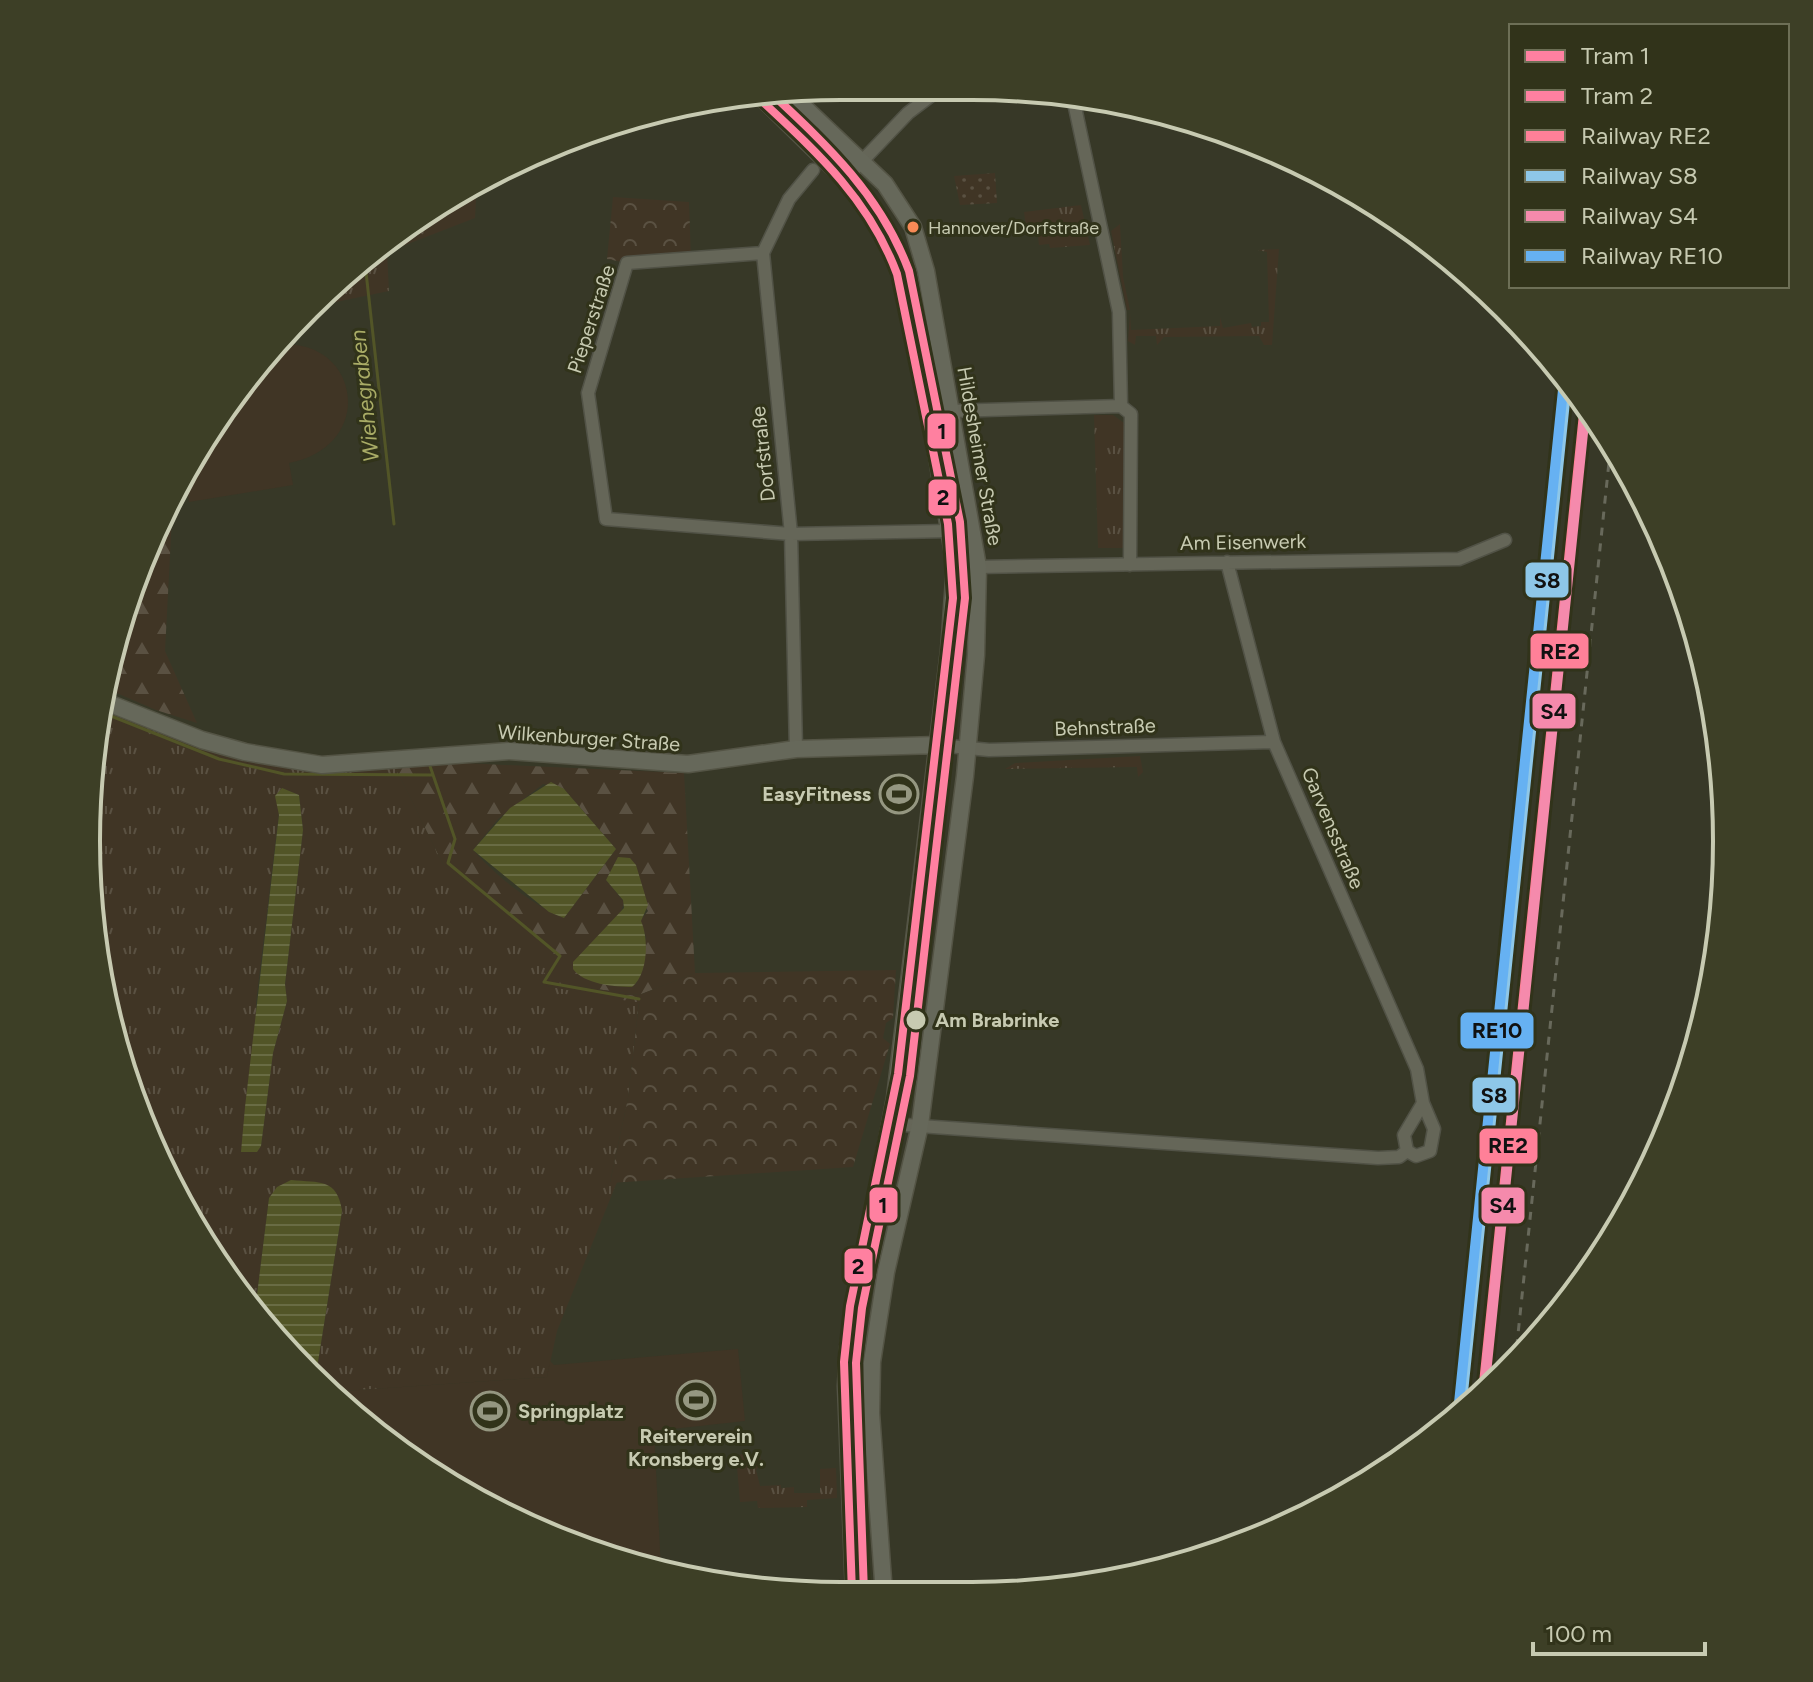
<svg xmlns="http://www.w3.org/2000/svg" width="1813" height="1682" font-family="Figtree,sans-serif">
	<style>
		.grass { fill: url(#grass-tufts); fill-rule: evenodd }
		.forest { fill: url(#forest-firs); fill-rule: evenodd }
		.park { fill: url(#park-crowns) }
		.garden { fill: url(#garden-dots) }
		.pitch { fill: #403525 }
		.water { fill: url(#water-rules) }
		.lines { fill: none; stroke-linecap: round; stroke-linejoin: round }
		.stream { stroke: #525527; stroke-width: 3 }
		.minor-casing { stroke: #515246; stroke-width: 15 }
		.major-casing { stroke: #545445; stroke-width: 19 }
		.minor { stroke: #656658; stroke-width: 12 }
		.major { stroke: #66685a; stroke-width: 16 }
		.rail { stroke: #68695b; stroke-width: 3; stroke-dasharray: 8 8; stroke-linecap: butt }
		.rail-1-casing { stroke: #31331a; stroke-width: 16 }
		.rail-2-casing { stroke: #31331a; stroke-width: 16 }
		.rail-3-casing { stroke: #31331a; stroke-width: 16 }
		.rail-4-casing { stroke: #31331a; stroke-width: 16 }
		.rail-1 { stroke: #ff8098; stroke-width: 10 }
		.rail-2 { stroke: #8ec7e8; stroke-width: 10 }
		.rail-3 { stroke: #f58aac; stroke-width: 10 }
		.rail-4 { stroke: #66b1f2; stroke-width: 10 }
		.tram-1-casing { stroke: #31331a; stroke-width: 14 }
		.tram-2-casing { stroke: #31331a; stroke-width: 14 }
		.tram-1 { stroke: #ff80a0; stroke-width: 8 }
		.tram-2 { stroke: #ff80a0; stroke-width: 8 }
		.bus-dot { fill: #f98a56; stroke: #31331a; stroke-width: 3 }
		.stop-dot { fill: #c7cab1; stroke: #31331a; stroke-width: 3 }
		.labels { text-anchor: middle; stroke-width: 6; stroke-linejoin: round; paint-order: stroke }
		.bus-label { font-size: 18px; fill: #c7cab1; stroke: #31331a; text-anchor: start }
		.street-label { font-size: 20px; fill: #c7cab1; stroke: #31331a }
		.poi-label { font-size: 20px; font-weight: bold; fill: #c7cab1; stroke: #31331a; text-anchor: end }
		.stop-label { font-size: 20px; font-weight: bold; fill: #c7cab1; stroke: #31331a; text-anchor: start }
		.water-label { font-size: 22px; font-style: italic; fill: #a9ac66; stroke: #31331a }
		.rim { fill: none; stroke: #c7cab1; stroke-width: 4 }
		.line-badge { stroke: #31331a; stroke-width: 3 }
		.pale-badge-label { font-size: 22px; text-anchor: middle; font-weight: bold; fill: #111 }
	</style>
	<defs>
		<pattern id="grass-tufts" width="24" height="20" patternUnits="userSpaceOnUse" patternTransform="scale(2)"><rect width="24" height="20" fill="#403525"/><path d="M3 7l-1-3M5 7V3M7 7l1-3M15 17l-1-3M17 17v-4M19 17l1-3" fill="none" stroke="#5a5142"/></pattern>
		<pattern id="forest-firs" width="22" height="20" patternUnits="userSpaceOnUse" patternTransform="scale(2)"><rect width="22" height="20" fill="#403525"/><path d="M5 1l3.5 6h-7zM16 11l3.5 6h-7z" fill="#5a5142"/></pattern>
		<pattern id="park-crowns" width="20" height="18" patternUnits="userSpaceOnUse" patternTransform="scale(2)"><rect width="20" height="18" fill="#403525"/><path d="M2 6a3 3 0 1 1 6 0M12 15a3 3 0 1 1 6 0" fill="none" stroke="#5a5142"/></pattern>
		<pattern id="garden-dots" width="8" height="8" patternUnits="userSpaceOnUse" patternTransform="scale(2)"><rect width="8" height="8" fill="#403525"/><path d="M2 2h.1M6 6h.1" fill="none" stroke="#5a5142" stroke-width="1.8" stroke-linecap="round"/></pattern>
		<pattern id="water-rules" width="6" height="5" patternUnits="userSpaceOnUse" patternTransform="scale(2)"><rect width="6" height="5" fill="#525527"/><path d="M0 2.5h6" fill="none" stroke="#696c44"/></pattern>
	</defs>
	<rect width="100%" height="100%" fill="#373827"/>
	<path class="grass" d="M 477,182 L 475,218 L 387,252 L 389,291 L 312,307 L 382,242 Z
		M 1081,205 L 1090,245 L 1050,248 L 1049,244 L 1039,245 L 1037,228 L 1026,228 L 1024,212 Z
		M 1120,224 L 1123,277 L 1130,310 L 1127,310 L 1111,231 Z
		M 1279,249 L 1272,345 L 1264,345 L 1259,336 L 1164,337 L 1157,345 L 1156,336 L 1136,336 L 1135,345 L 1128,341 L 1130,313 L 1131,330 L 1220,326 L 1220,317 L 1223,328 L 1251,323 L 1252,327 L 1261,326 L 1261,322 L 1269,322 L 1267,252 L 1258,250 Z
		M 1094,415 L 1113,415 L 1127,425 L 1126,548 L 1098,548 Z
		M 103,701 L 202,740 L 395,767 L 443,864 L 556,955 L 540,985 L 639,1002 L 628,1098 L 610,1182 L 617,1182 L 557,1331 L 547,1377 L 330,1392 L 315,1381 L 342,1211 L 269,1198 L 255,1311 L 214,1261 L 143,1129 L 100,988 L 88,792 ZM 282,788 L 299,795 L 303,830 L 285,985 L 287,1001 L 273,1053 L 261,1146 L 256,1002 Z
		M 1140,756 L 1143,772 L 1138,777 L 1137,767 L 1005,769 L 1015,763 Z
		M 760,1453 L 761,1463 L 756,1470 L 760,1486 L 781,1485 L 781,1488 L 794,1487 L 794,1493 L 820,1493 L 820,1469 L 836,1468 L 837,1498 L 807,1500 L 807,1507 L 758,1508 L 757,1501 L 740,1502 L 736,1455 Z"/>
	<path class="forest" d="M 165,517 L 172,517 L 165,651 L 197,723 L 156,710 L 105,688 L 112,645 Z
		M 463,763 L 684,773 L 695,973 L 639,995 L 539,981 L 555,955 L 443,864 L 395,767 ZM 543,784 L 564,789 L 616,849 L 564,918 C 532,905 496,876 473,850 L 498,819 ZM 618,858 L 648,911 L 640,921 L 646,937 L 636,985 L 621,912 L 624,902 L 606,880 Z"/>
	<path class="park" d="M 613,197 L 689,202 L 691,259 L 627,263 L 607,259 Z
		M 896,970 L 893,1018 L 886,1023 L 883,1038 L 890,1044 L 853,1167 L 610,1183 L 628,1098 L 639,1003 L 540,985 L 539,981 L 639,995 L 695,973 Z"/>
	<path class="garden" d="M 995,173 L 997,203 L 960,205 L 954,176 Z"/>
	<path class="pitch" d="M 271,346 C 358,330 381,445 289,463 L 293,485 L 189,502 L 186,480 L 180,481 L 187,464 Z
		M 738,1349 L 745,1421 L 654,1431 L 661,1570 L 598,1556 L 463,1495 L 330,1392 L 547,1377 L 550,1361 L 554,1365 Z"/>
	<path class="water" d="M 551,782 L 564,789 L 616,849 L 564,918 L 549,912 L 473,850 L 510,808 Z
		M 282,788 L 299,795 L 303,830 L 285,984 L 287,1001 L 273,1053 L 261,1146 L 257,1152 L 241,1152 L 245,1107 L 279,815 L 275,796 Z
		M 618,857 L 630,858 L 636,865 L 648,905 L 641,921 C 649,939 648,974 632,987 C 614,987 584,984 573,969 L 573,962 L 624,908 L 623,900 L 606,880 Z
		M 291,1180 C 320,1183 337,1178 342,1211 L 315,1381 L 255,1311 L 269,1198 L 277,1187 Z"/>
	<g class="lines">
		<path class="stream" d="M 365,263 L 394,524
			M 101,712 L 219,759 L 284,774 L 432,775
			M 430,766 L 455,839 L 448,863 L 560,956 L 544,982 L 639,999"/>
		<defs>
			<path id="minor" d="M 1073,98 L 1119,312 L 1121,406 L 1131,414 L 1130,565
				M 846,178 L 908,113 L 937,91
				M 763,253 L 627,263 L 588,393 L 606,519 L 791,534 L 949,531
				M 951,411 L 1121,406
				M 1227,562 L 1274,742 L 1417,1069 L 1423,1103 L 1434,1129 L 1430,1151 L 1416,1156 L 1407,1151 L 1404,1135 L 1423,1103
				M 978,567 L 1459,559 L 1505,540
				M 938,745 L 989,750 L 1274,742
				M 796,749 L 791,534 L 763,253 L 789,199 L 813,170
				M 891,1124 L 1378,1158 L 1399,1157 L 1407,1151"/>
			<path id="major" d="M 787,91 L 885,184 L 913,227 L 926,271 L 978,567 L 976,655 L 965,776 L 920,1125 L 886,1272 L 872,1362 L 871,1413 L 884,1594
				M 758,94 L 864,198 L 893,243 L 924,378 L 955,566 L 949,651 L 895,1098 L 848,1348 L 846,1386 L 854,1593
				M 103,701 L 202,740 L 245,752 L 322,765 L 509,751 L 688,764 L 796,749 L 938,745"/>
		</defs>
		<use href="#minor" class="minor-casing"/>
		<use href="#major" class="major-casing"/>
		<use href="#minor" class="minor"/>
		<use href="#major" class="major"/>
		<path class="rail" d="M 1515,1363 L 1611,443"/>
		<defs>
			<path id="rail-1" d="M 1483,1393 L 1585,404"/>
			<path id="rail-2" d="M 1461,1412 L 1567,382"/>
			<path id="rail-3" d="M 1484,1393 L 1586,404"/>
			<path id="rail-4" d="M 1459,1403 L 1563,390"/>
		</defs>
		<use href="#rail-1" class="rail-1-casing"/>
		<use href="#rail-2" class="rail-2-casing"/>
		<use href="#rail-3" class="rail-3-casing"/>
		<use href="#rail-4" class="rail-4-casing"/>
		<use href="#rail-1" class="rail-1"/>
		<use href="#rail-2" class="rail-2"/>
		<use href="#rail-3" class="rail-3"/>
		<use href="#rail-4" class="rail-4"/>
		<defs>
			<path id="tram-1" d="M 771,93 C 829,147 881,196 909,271 L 960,522 L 965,598 L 910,1076 L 862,1308 L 856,1363 L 864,1593"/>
			<path id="tram-2" d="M 763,102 C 819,154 870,201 897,274 L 948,524 L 953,598 L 898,1074 L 850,1306 L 844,1362 L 852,1593"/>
		</defs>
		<use href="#tram-1" class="tram-1-casing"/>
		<use href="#tram-2" class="tram-2-casing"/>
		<use href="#tram-1" class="tram-1"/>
		<use href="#tram-2" class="tram-2"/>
	</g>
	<defs>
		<symbol id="stadium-ring" viewBox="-11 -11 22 22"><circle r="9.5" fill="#31331a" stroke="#959781" stroke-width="1.5"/><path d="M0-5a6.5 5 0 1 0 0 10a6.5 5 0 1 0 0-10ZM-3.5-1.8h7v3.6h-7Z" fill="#959781"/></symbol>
	</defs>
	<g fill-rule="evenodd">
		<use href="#stadium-ring" x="877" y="772" width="44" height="44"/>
		<use href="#stadium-ring" x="674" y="1378" width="44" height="44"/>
		<use href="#stadium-ring" x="468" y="1389" width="44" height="44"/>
	</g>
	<circle class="bus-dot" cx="913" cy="227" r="7"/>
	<circle class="stop-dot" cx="916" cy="1020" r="11"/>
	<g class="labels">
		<g class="bus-label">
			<text x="928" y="234">Hannover/Dorfstraße</text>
		</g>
		<g class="street-label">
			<text transform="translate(591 319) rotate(-72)" y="7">Pieperstraße</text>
			<text transform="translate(763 454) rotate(-96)" y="7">Dorfstraße</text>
			<text transform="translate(980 456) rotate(80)" y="7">Hildesheimer Straße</text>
			<text transform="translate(1243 542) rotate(-1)" y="7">Am Eisenwerk</text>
			<text transform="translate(1105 727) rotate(-2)" y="7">Behnstraße</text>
			<text transform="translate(589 738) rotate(4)" y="7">Wilkenburger Straße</text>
			<text transform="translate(1333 828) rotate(67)" y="7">Garvensstraße</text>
		</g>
		<g class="poi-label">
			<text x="871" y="801">EasyFitness</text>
			<text x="518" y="1418" text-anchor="start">Springplatz</text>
			<text x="696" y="1443" text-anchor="middle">Reiterverein<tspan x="696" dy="23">Kronsberg e.V.</tspan></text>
		</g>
		<g class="stop-label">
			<text x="935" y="1027">Am Brabrinke</text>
		</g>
		<g class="water-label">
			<text transform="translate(364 396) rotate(-96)" y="8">Wiehegraben</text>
		</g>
	</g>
	<path d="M0 0H1813V1682H0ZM841 100H972A741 741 0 0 1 1713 841V841A741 741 0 0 1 972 1582H841A741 741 0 0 1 100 841V841A741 741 0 0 1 841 100Z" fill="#3d3f26" fill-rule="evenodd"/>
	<path class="rim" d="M841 100H972A741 741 0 0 1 1713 841V841A741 741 0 0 1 972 1582H841A741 741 0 0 1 100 841V841A741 741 0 0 1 841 100Z"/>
	<g class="line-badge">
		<rect x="926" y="412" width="31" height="38" rx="8" fill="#ff80a0"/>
		<rect x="927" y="478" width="31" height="39" rx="8" fill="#ff80a0"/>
		<rect x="1524" y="561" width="46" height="38" rx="8" fill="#8ec7e8"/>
		<rect x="1529" y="632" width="61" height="38" rx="8" fill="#ff8098"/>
		<rect x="1531" y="692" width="46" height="38" rx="8" fill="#f58aac"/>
		<rect x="1459" y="1011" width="76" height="39" rx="8" fill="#66b1f2"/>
		<rect x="1471" y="1076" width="46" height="38" rx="8" fill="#8ec7e8"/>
		<rect x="1478" y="1127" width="61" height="38" rx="8" fill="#ff8098"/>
		<rect x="868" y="1186" width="31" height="38" rx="8" fill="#ff80a0"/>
		<rect x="1480" y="1186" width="46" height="39" rx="8" fill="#f58aac"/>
		<rect x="843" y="1247" width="31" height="38" rx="8" fill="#ff80a0"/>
	</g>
	<g class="pale-badge-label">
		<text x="942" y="439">1</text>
		<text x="943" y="505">2</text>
		<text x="1547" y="588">S8</text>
		<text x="1560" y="659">RE2</text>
		<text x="1554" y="719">S4</text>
		<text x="1497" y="1038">RE10</text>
		<text x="1494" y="1103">S8</text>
		<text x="1508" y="1153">RE2</text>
		<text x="883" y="1213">1</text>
		<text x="1503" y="1213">S4</text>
		<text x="858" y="1274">2</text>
	</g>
	<rect x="1509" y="24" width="280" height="264" fill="#31331a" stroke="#6d6f56" stroke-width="2"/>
	<rect x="1525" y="50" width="40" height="12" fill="#ff80a0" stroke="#6d6f56" stroke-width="2"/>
	<text x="1581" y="64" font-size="24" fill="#c7cab1">Tram 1</text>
	<rect x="1525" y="90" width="40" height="12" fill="#ff80a0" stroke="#6d6f56" stroke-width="2"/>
	<text x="1581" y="104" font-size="24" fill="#c7cab1">Tram 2</text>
	<rect x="1525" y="130" width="40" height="12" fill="#ff8098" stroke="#6d6f56" stroke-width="2"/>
	<text x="1581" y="144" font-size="24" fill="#c7cab1">Railway RE2</text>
	<rect x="1525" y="170" width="40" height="12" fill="#8ec7e8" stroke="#6d6f56" stroke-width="2"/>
	<text x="1581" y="184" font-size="24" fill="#c7cab1">Railway S8</text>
	<rect x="1525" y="210" width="40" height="12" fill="#f58aac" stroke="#6d6f56" stroke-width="2"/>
	<text x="1581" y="224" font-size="24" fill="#c7cab1">Railway S4</text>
	<rect x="1525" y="250" width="40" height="12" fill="#66b1f2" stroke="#6d6f56" stroke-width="2"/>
	<text x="1581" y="264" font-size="24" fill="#c7cab1">Railway RE10</text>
	<path d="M1533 1642v12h172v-12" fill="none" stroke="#c7cab1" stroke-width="4"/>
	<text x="1545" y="1642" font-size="24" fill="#c7cab1" stroke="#31331a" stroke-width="6" paint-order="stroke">100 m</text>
</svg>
